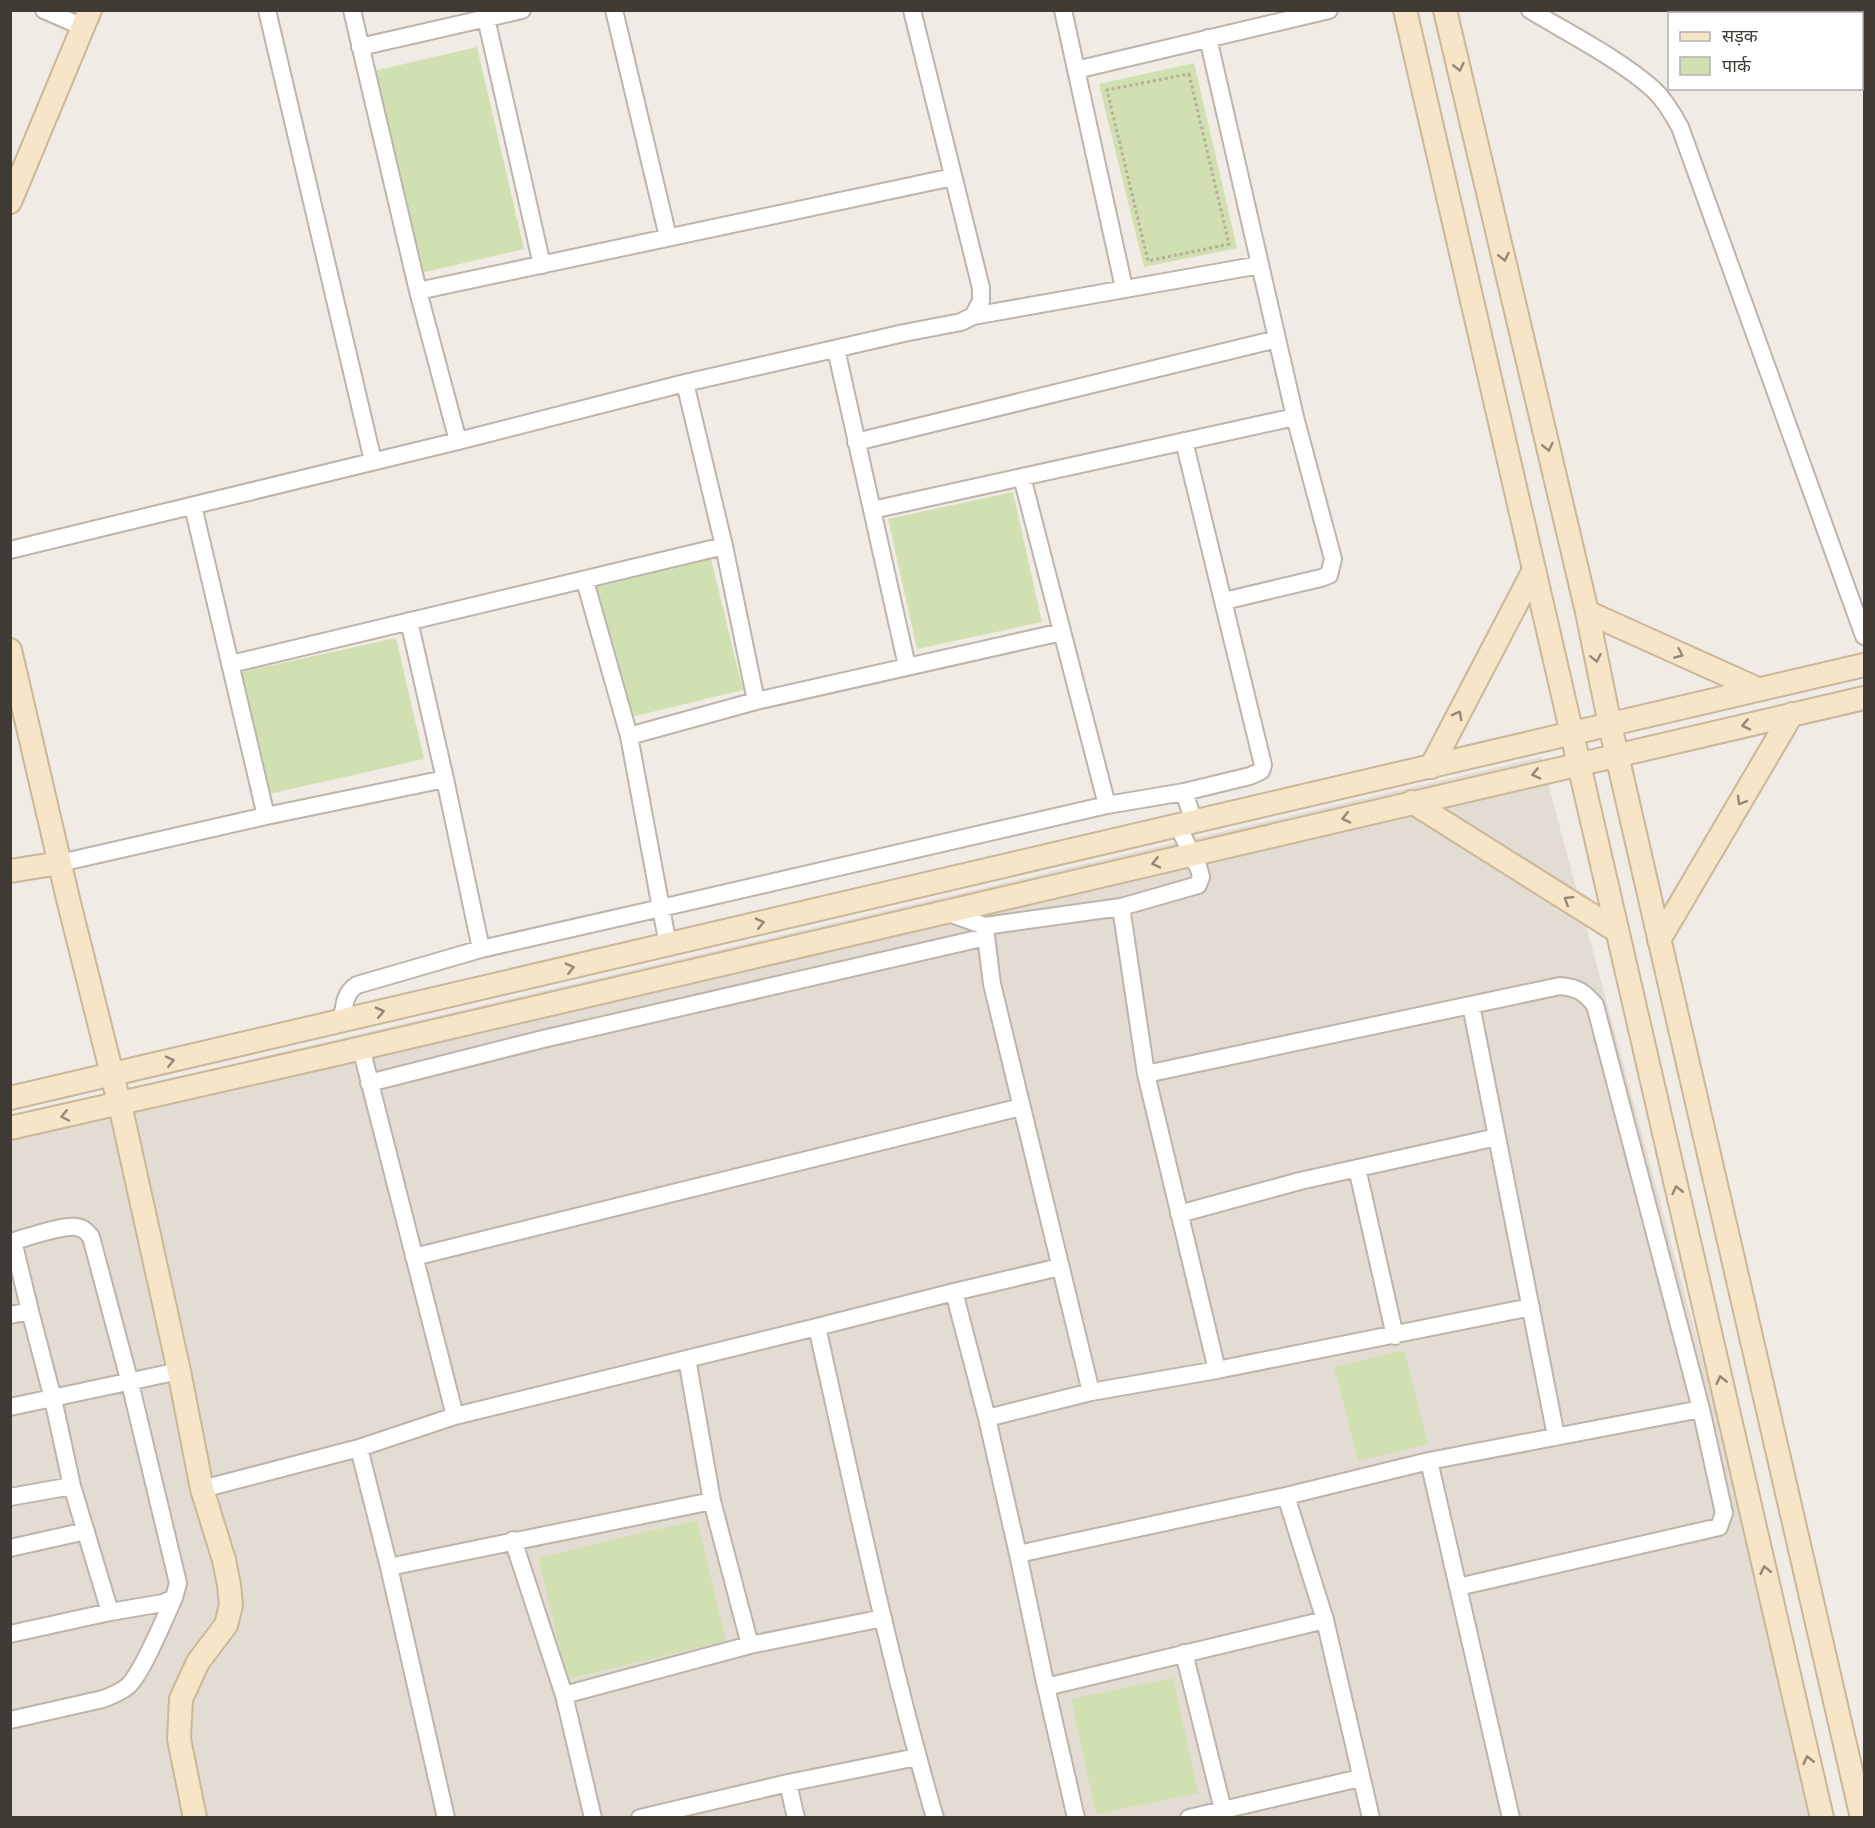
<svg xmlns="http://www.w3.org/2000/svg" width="1875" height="1828" font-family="'Open Sans','Noto Sans Devanagari',sans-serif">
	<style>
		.residential { fill: #e3dcd3 }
		.green { fill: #d1e0b1 }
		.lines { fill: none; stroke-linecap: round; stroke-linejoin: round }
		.street-casing { stroke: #bdb4ab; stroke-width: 20 }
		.secondary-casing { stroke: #cab799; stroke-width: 26 }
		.path { stroke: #baab9b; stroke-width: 3; stroke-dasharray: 3 3; stroke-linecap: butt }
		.street { stroke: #fff; stroke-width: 16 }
		.secondary { stroke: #f7e5c7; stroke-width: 22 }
		.oneway { stroke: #938877 }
	</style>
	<rect width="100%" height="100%" fill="#f0ebe4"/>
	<path class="residential" d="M 1541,757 L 1715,1407 L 1809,1817 L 11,1817 L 10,1116 Z"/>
	<path class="green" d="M 477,47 L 524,249 L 421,273 L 374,71 Z
		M 1194,63 L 1237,248 L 1144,267 L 1099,84 Z
		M 1013,492 L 1042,622 L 917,649 L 888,519 Z
		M 711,559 L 743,690 L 627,718 L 595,587 Z
		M 396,638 L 424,759 L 269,794 L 241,672 Z
		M 1404,1350 L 1428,1444 L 1358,1461 L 1334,1367 Z
		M 697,1520 L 726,1641 L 567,1679 L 538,1558 Z
		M 1173,1678 L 1198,1793 L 1096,1814 L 1071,1699 Z"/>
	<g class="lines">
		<defs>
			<path id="street" d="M 44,10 L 83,27
				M 267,10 L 373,461
				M 352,10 L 418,291 L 458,441
				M 614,10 L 668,237
				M 1063,10 L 1124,288
				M 1530,10 C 1568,33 1621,60 1653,89 C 1665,100 1673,114 1680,127 L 1864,636
				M 1862,16 L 1864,29
				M 486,18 L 542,265
				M 1208,38 L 1295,417 L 1333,559 L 1329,575 L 1321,578 L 1224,601
				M 360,47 L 522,10
				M 1076,70 L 1329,10
				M 418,291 L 953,177
				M 973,316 L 1260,265
				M 836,349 L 907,666
				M 685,383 L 724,546 L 756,701
				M 1184,441 L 1263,765 L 1261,771 L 1250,776 L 1184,792 L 1194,822
				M 856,442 L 1277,339
				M 1022,477 L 1107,805 L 1184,792
				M 193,506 L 266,816
				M 872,510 L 1295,417
				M 10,550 L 458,441 L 685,383 L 904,333 L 961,322 L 973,316 L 981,301 L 981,288 L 912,10
				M 231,664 L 724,546
				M 629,736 L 756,701 L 1062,632
				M 445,779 L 481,949 L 661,908 L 629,736 L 585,581
				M 60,863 L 266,816 L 445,779 L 409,621
				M 946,912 L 985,926 L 1121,907
				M 985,928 L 992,984 L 1091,1392
				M 668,945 L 661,908 L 1107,805
				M 1471,1005 L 1556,1436
				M 342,1021 C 344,1007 344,993 357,985 L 481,949
				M 361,1048 L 455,1416
				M 1146,1074 L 1560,986 C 1578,988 1583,991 1595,1005 L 1701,1409
				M 369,1083 L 543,1039 L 986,937
				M 1357,1168 L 1395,1336
				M 1179,1214 L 1300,1181 L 1497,1137
				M 10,1242 C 26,1238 61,1225 76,1227 C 84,1228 87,1232 91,1237 L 130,1383 L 178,1583 L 174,1598 L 163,1603 L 110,1612 L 10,1634
				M 414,1257 L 1021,1107
				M 30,1311 L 53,1399 L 72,1486 L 110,1612
				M 10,1315 L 30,1311 L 13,1241
				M 687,1359 L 712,1501
				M 1217,1370 L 1531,1307
				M 10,1407 L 179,1371
				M 987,1418 L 954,1292 L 1060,1267
				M 359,1448 L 455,1416 L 817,1327
				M 1429,1461 L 1701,1409 L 1724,1513 L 1719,1527 L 1458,1587
				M 202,1489 L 359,1448 L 389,1567 L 446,1818
				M 1286,1496 L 1325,1620 L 1046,1687 L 1018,1554 L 1286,1496 L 1429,1461 L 1511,1818
				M 10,1497 L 72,1486
				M 513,1540 L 564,1695 L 750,1645
				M 10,1548 L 86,1531
				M 1018,1554 L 987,1418 L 1091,1392 L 1217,1370 L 1146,1074 L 1121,907 L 1198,885 L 1201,877 L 1199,869 L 1178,826
				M 389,1567 L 712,1501 L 750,1645 L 883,1618
				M 1325,1620 L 1371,1818
				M 1184,1653 L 1223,1810
				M 1046,1687 L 1076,1818
				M 564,1695 L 593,1818
				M 10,1720 L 103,1699 C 111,1696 121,1692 128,1686 C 143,1672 164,1619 174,1598
				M 640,1818 L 788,1783
				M 796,1818 L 788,1783 L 917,1757
				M 935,1818 C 888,1656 854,1491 817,1327 L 954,1292
				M 1189,1818 L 1360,1778"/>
			<path id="secondary" d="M 1405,10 L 1822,1818
				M 1445,10 L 1587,612 L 1610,725 L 1862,1818
				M 10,202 L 90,10
				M 1587,612 L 1758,689
				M 10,650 L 69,903 L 123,1118 L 179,1371 L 202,1489 L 224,1560 L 229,1585 L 231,1605 L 226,1625 L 198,1662 L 181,1699 L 179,1739 L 195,1818
				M 1431,767 L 1534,570
				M 1412,802 L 1617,931
				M 10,871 L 60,863
				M 1659,940 L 1792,714
				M 10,1098 L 1864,665
				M 10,1128 L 332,1055 L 1864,698"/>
		</defs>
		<use href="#street" class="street-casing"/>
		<use href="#secondary" class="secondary-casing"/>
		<path class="path" d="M 1189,74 L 1229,244 L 1148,261 L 1107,90 Z"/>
		<use href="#street" class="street"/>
		<use href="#secondary" class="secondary"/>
	</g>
	<defs><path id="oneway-chevron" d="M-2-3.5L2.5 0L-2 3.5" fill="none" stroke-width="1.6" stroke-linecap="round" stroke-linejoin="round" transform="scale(1.5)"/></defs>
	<g class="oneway">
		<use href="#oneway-chevron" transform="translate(1459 67) rotate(77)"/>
		<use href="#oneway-chevron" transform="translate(1504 257) rotate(77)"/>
		<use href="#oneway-chevron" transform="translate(1548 447) rotate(77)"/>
		<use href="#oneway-chevron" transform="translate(1679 654) rotate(24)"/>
		<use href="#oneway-chevron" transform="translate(1596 658) rotate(79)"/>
		<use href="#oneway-chevron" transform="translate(1458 715) rotate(-62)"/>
		<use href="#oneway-chevron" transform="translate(1746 725) rotate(167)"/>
		<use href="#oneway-chevron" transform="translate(1536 774) rotate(167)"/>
		<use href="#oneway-chevron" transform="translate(1741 801) rotate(121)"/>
		<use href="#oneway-chevron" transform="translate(1346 818) rotate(167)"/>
		<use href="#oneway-chevron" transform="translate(1156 863) rotate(167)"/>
		<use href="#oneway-chevron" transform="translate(1568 900) rotate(-148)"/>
		<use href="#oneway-chevron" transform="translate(760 923) rotate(-13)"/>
		<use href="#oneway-chevron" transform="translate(570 968) rotate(-13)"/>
		<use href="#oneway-chevron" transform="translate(380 1012) rotate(-13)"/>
		<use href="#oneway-chevron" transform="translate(170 1061) rotate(-13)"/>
		<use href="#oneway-chevron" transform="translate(65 1116) rotate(168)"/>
		<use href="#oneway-chevron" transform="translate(1677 1190) rotate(-103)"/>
		<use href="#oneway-chevron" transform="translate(1721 1380) rotate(-103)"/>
		<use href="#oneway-chevron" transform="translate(1765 1570) rotate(-103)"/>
		<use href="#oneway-chevron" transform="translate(1808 1760) rotate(-103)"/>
	</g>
	<rect width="1875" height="1828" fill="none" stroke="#413b35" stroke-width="24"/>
	<rect x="1668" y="12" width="195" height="78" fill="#ffffff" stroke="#b3b1ae" stroke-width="1.5"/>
	<rect x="1680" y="32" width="30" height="9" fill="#f7e5c7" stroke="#b3b1ae" stroke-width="1.5"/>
	<text x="1722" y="42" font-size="18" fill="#413b35">सड़क</text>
	<rect x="1680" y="57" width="30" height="18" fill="#d1e0b1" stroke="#b3b1ae" stroke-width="1.5"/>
	<text x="1722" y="72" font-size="18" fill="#413b35">पार्क</text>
</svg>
